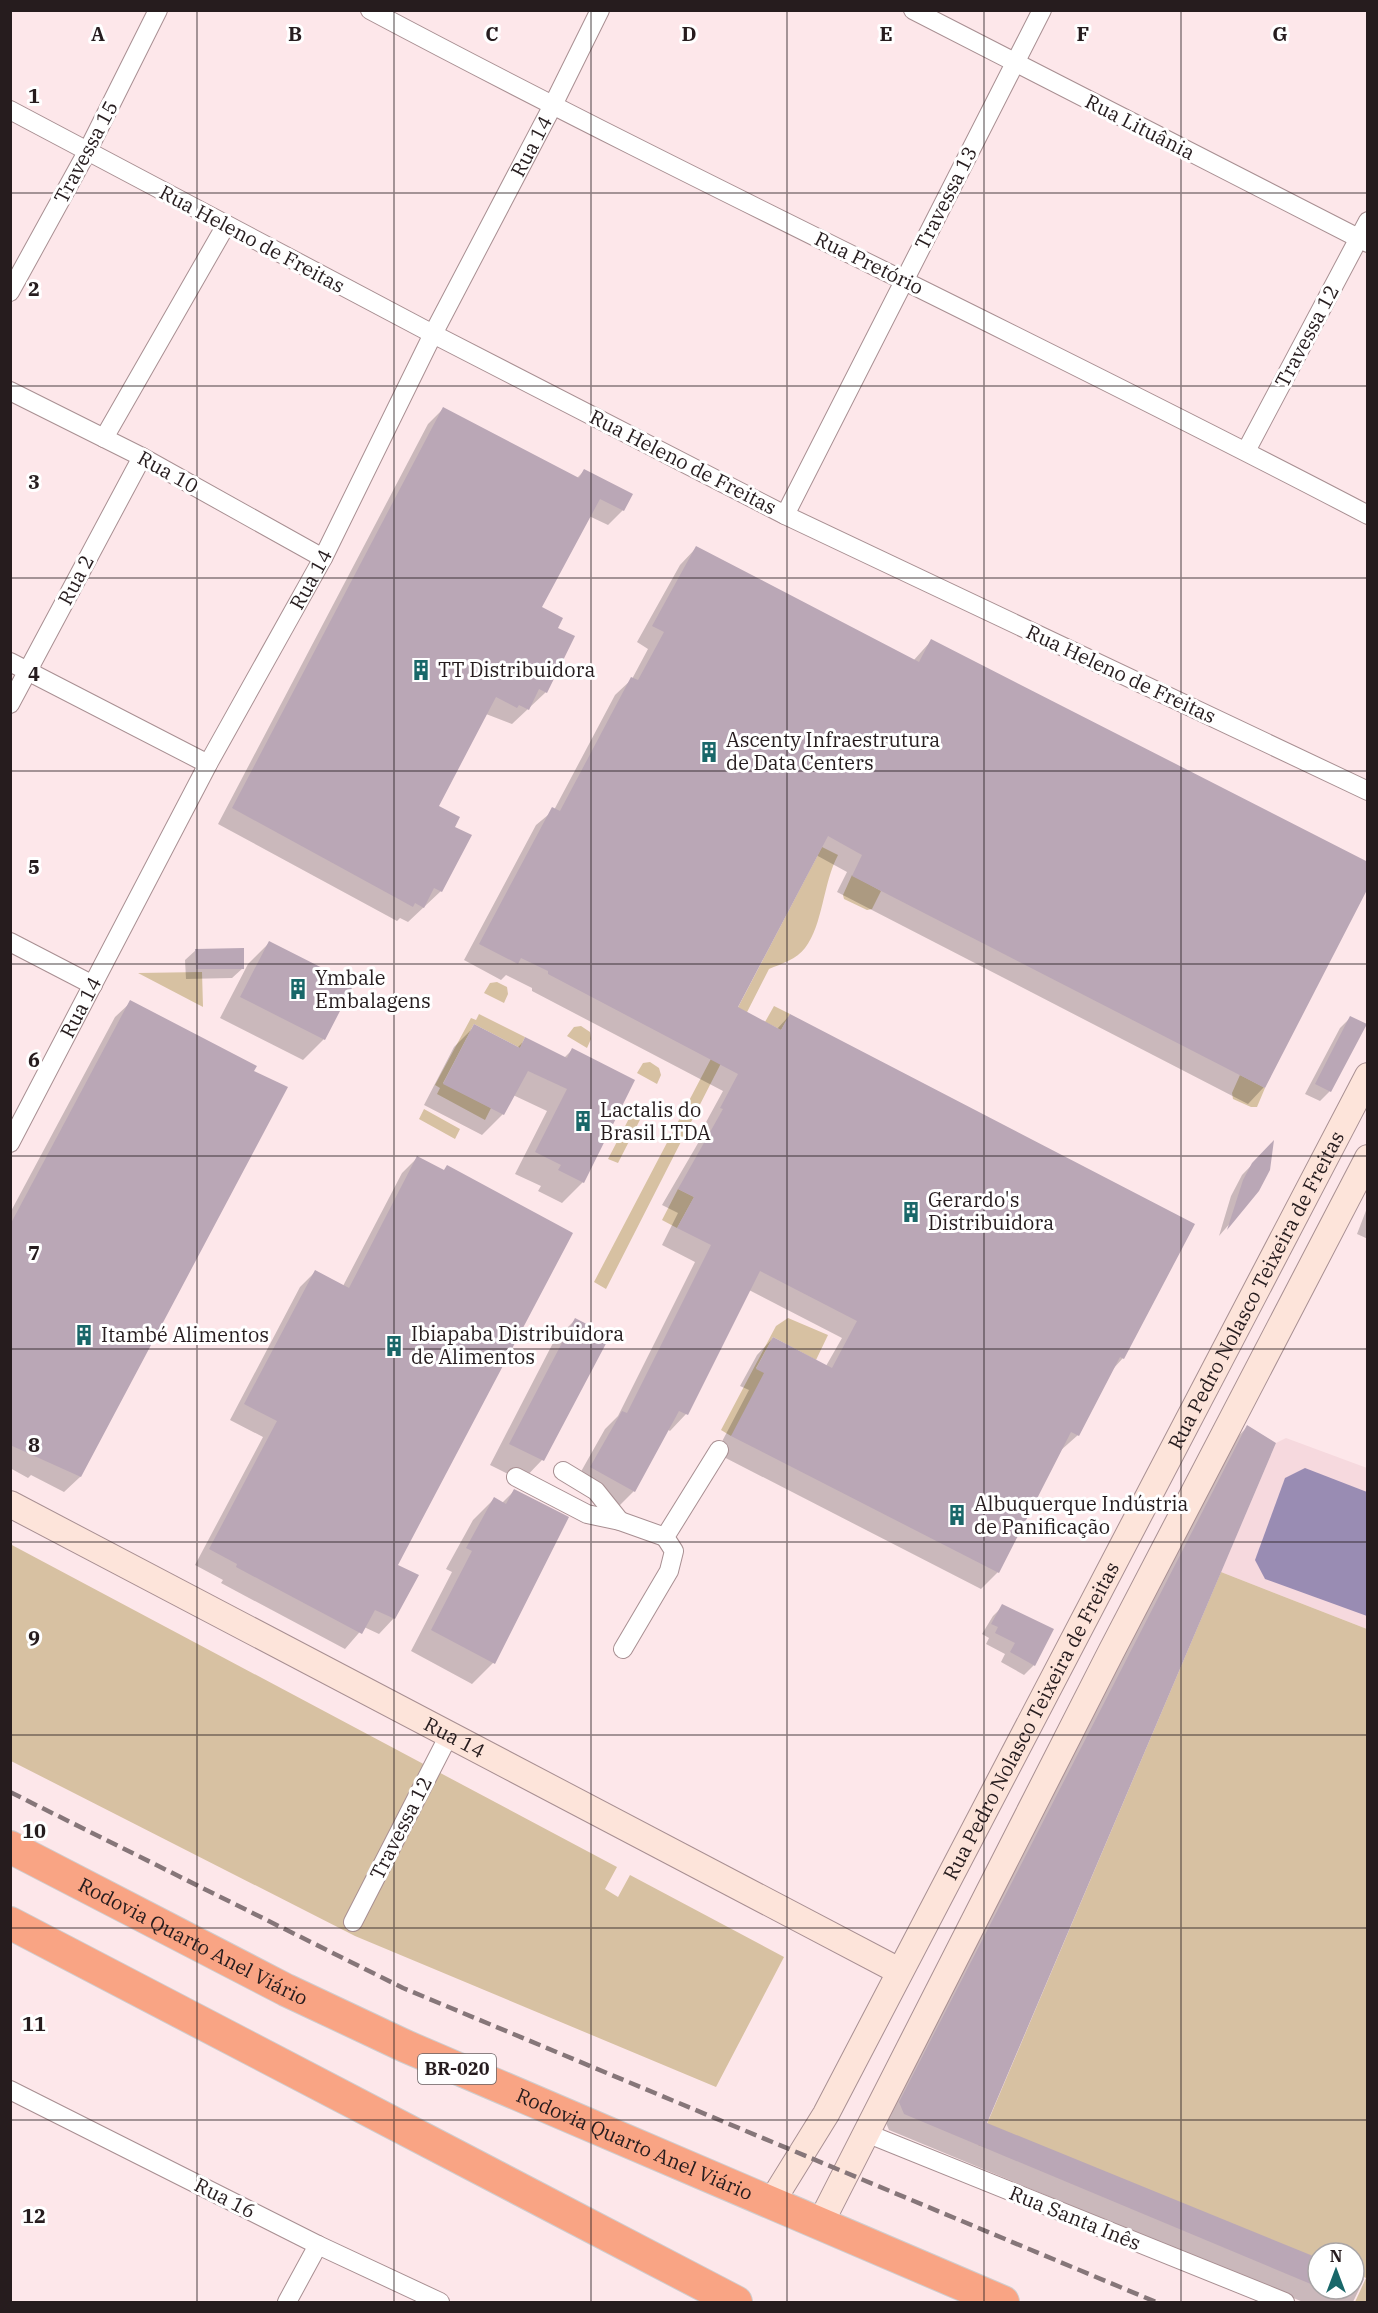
<svg xmlns="http://www.w3.org/2000/svg" width="1378" height="2313" font-family="'IBM Plex Serif',serif">
	<style>
		.built { fill: #f6d9de }
		.green { fill: #d7c1a2 }
		.water { fill: #998cb3 }
		.shadow { fill: #0003 }
		.building { fill: #baa7b6 }
		.lines { fill: none; stroke-linecap: round; stroke-linejoin: round }
		.street-casing { stroke: #a88f92; stroke-width: 20 }
		.secondary-casing { stroke: #a88f92; stroke-width: 28 }
		.highway-casing { stroke: #cfcdce; stroke-width: 34 }
		.street { stroke: #fff; stroke-width: 18 }
		.secondary { stroke: #fde4da; stroke-width: 26 }
		.highway { stroke: #f9a484; stroke-width: 32 }
		.rail { stroke: #867679; stroke-width: 4.5; stroke-dasharray: 12 6; stroke-linecap: butt }
		.grid { fill: none; stroke: #261c1e; stroke-width: 1.5; stroke-opacity: 0.55 }
		.labels { text-anchor: middle; stroke-width: 6; stroke-linejoin: round; paint-order: stroke }
		.shield { fill: #fff; stroke: #676062; stroke-width: 1.5 }
		.shield-label { font-size: 18px; font-weight: bold; fill: #261c1e }
		.street-label { font-size: 20px; fill: #261c1e; stroke: #fff }
		.poi-label { font-size: 20px; fill: #261c1e; stroke: #fff; text-anchor: start }
		.grid-label { font-size: 20px; text-anchor: middle; font-weight: bold; fill: #261c1e; stroke: #fff; stroke-width: 6; stroke-linejoin: round; paint-order: stroke }
	</style>
	<rect width="100%" height="100%" fill="#fde7ea"/>
	<path class="built" d="M 1286,1438 L 1367,1468 L 1367,1629 L 1221,1572 L 1276,1443 Z"/>
	<path class="green" d="M 822,847 L 838,855 C 823,883 823,925 805,948 C 797,959 781,964 769,969 L 606,1289 L 594,1282 Z
		M 852,875 L 881,891 L 872,909 L 867,910 L 844,899 L 843,895 Z
		M 202,972 L 203,1007 L 138,973 Z
		M 497,982 L 507,987 L 508,994 L 504,1003 L 484,993 L 490,983 Z
		M 774,1006 L 790,1014 L 781,1030 L 765,1022 Z
		M 479,1014 L 525,1037 L 520,1048 L 474,1024 L 443,1083 L 491,1108 L 485,1120 L 437,1094 L 440,1088 L 435,1085 L 471,1018 L 476,1020 Z
		M 581,1026 L 590,1032 L 591,1039 L 587,1048 L 567,1036 L 574,1027 Z
		M 650,1062 L 659,1068 L 661,1075 L 657,1084 L 637,1073 L 643,1063 Z
		M 1240,1075 L 1265,1088 L 1257,1107 L 1251,1107 L 1233,1099 L 1232,1093 Z
		M 636,1105 L 645,1110 L 618,1163 L 608,1159 Z
		M 424,1109 L 460,1129 L 455,1139 L 419,1119 Z
		M 678,1189 L 694,1197 L 677,1228 L 662,1220 Z
		M 788,1318 L 828,1335 L 816,1360 L 773,1337 L 756,1368 L 804,1394 L 731,1436 L 721,1430 L 776,1326 Z
		M 10,1544 L 617,1867 L 605,1889 L 618,1897 L 630,1875 L 784,1957 L 716,2087 L 355,1936 L 11,1761 Z
		M 1221,1572 L 1367,1629 L 1367,2302 L 1355,2302 L 1366,2278 L 1354,2273 L 1354,2253 L 1318,2253 L 1318,2258 L 978,2145 Z"/>
	<path class="water" d="M 1305,1468 L 1367,1492 L 1367,1616 L 1265,1579 L 1255,1560 L 1285,1478 Z"/>
	<path class="shadow" d="M 443,409 L 576,479 L 584,471 L 623,510 L 608,525 L 589,516 L 540,608 L 556,628 L 546,692 L 512,724 L 486,714 L 437,807 L 453,828 L 441,891 L 408,922 L 400,918 L 397,921 L 218,824 L 428,424 Z
		M 696,548 L 913,661 L 931,641 L 1264,1087 L 1248,1104 L 837,892 L 847,872 L 816,855 L 736,1008 L 776,1030 L 790,1015 L 1123,1358 L 1113,1369 L 1078,1435 L 1060,1451 L 998,1572 L 981,1589 L 716,1453 L 749,1390 L 740,1386 L 757,1355 L 773,1338 L 826,1366 L 842,1338 L 749,1290 L 686,1414 L 670,1431 L 667,1429 L 634,1491 L 618,1507 L 574,1484 L 605,1429 L 618,1416 L 695,1262 L 662,1245 L 678,1213 L 662,1205 L 708,1126 L 705,1124 L 723,1091 L 532,991 L 532,988 L 506,975 L 501,980 L 464,960 L 536,825 L 554,810 L 615,695 L 632,679 L 648,649 L 637,642 L 680,565 Z
		M 269,943 L 352,985 L 324,1039 L 303,1060 L 220,1018 L 248,964 Z
		M 196,950 L 243,968 L 232,978 L 186,979 L 185,960 Z
		M 131,1002 L 252,1071 L 286,1088 L 80,1477 L 64,1492 L 31,1475 L 28,1478 L 10,1468 L 10,1213 L 115,1017 Z
		M 1350,1018 L 1330,1091 L 1320,1101 L 1305,1094 L 1340,1028 Z
		M 475,1026 L 517,1048 L 526,1039 L 564,1058 L 572,1050 L 583,1182 L 562,1203 L 538,1191 L 541,1186 L 515,1174 L 547,1111 L 513,1095 L 503,1114 L 482,1135 L 424,1105 L 454,1047 Z
		M 1272,1144 L 1258,1191 L 1219,1236 L 1231,1196 L 1242,1175 Z
		M 417,1158 L 394,1618 L 379,1634 L 364,1627 L 345,1649 L 221,1583 L 223,1580 L 195,1565 L 263,1437 L 230,1420 L 300,1287 L 315,1272 L 343,1286 L 402,1173 Z
		M 1367,1208 L 1368,1208 L 1368,1239 L 1357,1234 Z
		M 575,1320 L 608,1336 L 542,1460 L 522,1481 L 490,1465 L 554,1341 Z
		M 1247,1427 L 985,2124 L 1318,2260 L 1318,2289 L 1354,2289 L 1354,2274 L 1364,2279 L 1353,2302 L 1303,2302 L 889,2130 L 884,2118 L 1232,1443 Z
		M 514,1491 L 493,1663 L 472,1684 L 411,1651 L 452,1572 L 446,1569 L 473,1520 L 494,1499 L 502,1503 Z
		M 1003,1606 L 1034,1665 L 1024,1675 L 1001,1662 L 1005,1654 L 986,1644 L 989,1638 L 982,1634 L 993,1616 Z"/>
	<path class="building" d="M 443,407 L 579,478 L 584,469 L 633,494 L 624,511 L 600,499 L 542,607 L 563,618 L 558,628 L 575,636 L 547,693 L 539,689 L 529,710 L 519,705 L 517,708 L 496,697 L 439,806 L 460,817 L 455,827 L 472,835 L 442,892 L 434,888 L 424,908 L 415,903 L 413,907 L 232,808 Z
		M 696,546 L 919,662 L 931,639 L 1368,862 L 1368,888 L 1265,1088 L 852,876 L 862,855 L 828,836 L 738,1007 L 781,1030 L 790,1014 L 1195,1224 L 1124,1359 L 1120,1357 L 1079,1436 L 1071,1432 L 999,1573 L 731,1436 L 764,1373 L 756,1369 L 773,1337 L 832,1368 L 857,1321 L 760,1271 L 688,1415 L 679,1411 L 635,1492 L 590,1467 L 622,1411 L 627,1413 L 711,1245 L 677,1228 L 694,1197 L 678,1189 L 723,1109 L 720,1108 L 738,1074 L 548,974 L 548,971 L 521,958 L 518,964 L 479,944 L 552,807 L 560,811 L 631,677 L 638,680 L 664,632 L 652,626 Z
		M 269,941 L 354,984 L 325,1040 L 240,997 Z
		M 244,948 L 244,969 L 196,969 L 195,949 Z
		M 130,1000 L 257,1066 L 254,1071 L 288,1087 L 81,1477 L 10,1445 L 10,1225 Z
		M 1350,1016 L 1367,1024 L 1331,1092 L 1315,1084 Z
		M 474,1024 L 520,1048 L 525,1037 L 567,1058 L 572,1048 L 635,1080 L 584,1183 L 558,1170 L 561,1165 L 535,1152 L 567,1089 L 528,1071 L 504,1115 L 443,1084 Z
		M 1274,1140 L 1270,1170 L 1259,1191 L 1227,1230 L 1243,1180 L 1252,1163 Z
		M 417,1156 L 444,1170 L 447,1165 L 573,1233 L 398,1565 L 419,1575 L 395,1619 L 375,1610 L 362,1634 L 236,1567 L 237,1564 L 209,1549 L 277,1421 L 244,1404 L 315,1270 L 349,1288 Z
		M 575,1318 L 610,1336 L 544,1461 L 509,1444 Z
		M 1247,1425 L 1276,1443 L 987,2123 L 1318,2258 L 1318,2287 L 904,2114 L 899,2102 Z
		M 514,1489 L 569,1517 L 495,1664 L 431,1630 L 472,1551 L 466,1548 L 494,1497 L 506,1504 Z
		M 1002,1604 L 1054,1629 L 1035,1666 L 1010,1652 L 1015,1643 L 995,1633 L 998,1627 L 991,1624 Z"/>
	<g class="lines">
		<defs>
			<g id="street">
				<path d="M 370,10 C 699,185 1038,342 1368,515"/>
				<path d="M 913,10 L 1368,243"/>
				<path d="M 10,110 L 433,334 L 785,515 L 1368,791"/>
				<path d="M 10,292 L 87,152 L 158,10"/>
				<path d="M 10,391 L 142,457 L 323,558"/>
				<path d="M 104,438 L 226,225"/>
				<path d="M 1246,451 L 1368,221"/>
				<path d="M 785,515 L 1042,10"/>
				<path d="M 10,662 L 208,764"/>
				<path d="M 10,704 L 142,457"/>
				<path d="M 10,942 L 93,985"/>
				<path id="s1" d="M 10,1143 L 208,764 L 323,558 L 433,334 L 552,107 L 600,10"/>
				<path d="M 563,1471 L 596,1491 L 620,1521"/>
				<path d="M 516,1477 L 587,1514 L 620,1521 L 665,1537"/>
				<path d="M 623,1649 L 669,1571 L 674,1551 L 665,1537 L 719,1450"/>
				<path d="M 353,1922 L 450,1733"/>
				<path d="M 10,2090 L 318,2245 L 440,2302"/>
				<path d="M 866,2133 L 1285,2302"/>
				<path d="M 287,2302 L 318,2245"/>
			</g>
			<g id="secondary">
				<path id="s2" d="M 10,1504 L 899,1971"/>
				<path id="s3" d="M 771,2203 L 826,2114 L 1368,1076"/>
				<path d="M 820,2224 L 1111,1652 L 1368,1158"/>
			</g>
			<g id="highway">
				<path id="s4" d="M 10,1847 L 286,1990 L 405,2046 L 1003,2302"/>
				<path d="M 10,1923 L 736,2302"/>
			</g>
		</defs>
		<use href="#street" class="street-casing"/>
		<use href="#secondary" class="secondary-casing"/>
		<use href="#highway" class="highway-casing"/>
		<use href="#street" class="street"/>
		<use href="#secondary" class="secondary"/>
		<use href="#highway" class="highway"/>
		<path class="rail" d="M 10,1792 L 403,1988 L 1156,2302"/>
	</g>
	<path class="grid" d="M 197,10 L 197,2302M 394,10 L 394,2302M 591,10 L 591,2302M 787,10 L 787,2302M 984,10 L 984,2302M 1181,10 L 1181,2302M 10,193 L 1368,193M 10,386 L 1368,386M 10,578 L 1368,578M 10,771 L 1368,771M 10,964 L 1368,964M 10,1156 L 1368,1156M 10,1349 L 1368,1349M 10,1542 L 1368,1542M 10,1735 L 1368,1735M 10,1928 L 1368,1928M 10,2120 L 1368,2120"/>
	<defs>
		<symbol id="building-bare" viewBox="-9 -9 18 18"><path d="M-4-6H4V6H1V3H-1V6H-4ZM-2.5-4.3h1.7v1.8h-1.7ZM.8-4.3h1.7v1.8H.8ZM-2.5-1h1.7V.8h-1.7ZM.8-1h1.7V.8H.8Z" fill="#196769" stroke="#fff" stroke-width="2.5" paint-order="stroke"/></symbol>
	</defs>
	<g fill-rule="evenodd">
		<use href="#building-bare" x="406" y="655" width="30" height="30"/>
		<use href="#building-bare" x="694" y="737" width="30" height="30"/>
		<use href="#building-bare" x="283" y="974" width="30" height="30"/>
		<use href="#building-bare" x="568" y="1106" width="30" height="30"/>
		<use href="#building-bare" x="896" y="1197" width="30" height="30"/>
		<use href="#building-bare" x="69" y="1320" width="30" height="30"/>
		<use href="#building-bare" x="379" y="1331" width="30" height="30"/>
		<use href="#building-bare" x="942" y="1500" width="30" height="30"/>
	</g>
	<g class="labels">
		<rect class="shield" x="418" y="2054" width="78" height="30" rx="4.5"/>
		<g class="shield-label">
			<text x="457" y="2075">BR-020</text>
		</g>
		<g class="street-label">
			<text transform="translate(1140 127) rotate(27)" y="7">Rua Lituânia</text>
			<text dy="7" stroke="none"><textPath href="#s1" startOffset="1125">Rua 14</textPath></text>
			<text transform="translate(86 152) rotate(-62)" y="7">Travessa 15</text>
			<text transform="translate(946 198) rotate(-63)" y="7">Travessa 13</text>
			<text transform="translate(252 239) rotate(28)" y="7">Rua Heleno de Freitas</text>
			<text transform="translate(869 263) rotate(26)" y="7">Rua Pretório</text>
			<text transform="translate(1307 336) rotate(-62)" y="7">Travessa 12</text>
			<text transform="translate(683 462) rotate(27)" y="7">Rua Heleno de Freitas</text>
			<text transform="translate(168 472) rotate(29)" y="7">Rua 10</text>
			<text transform="translate(76 580) rotate(-62)" y="7">Rua 2</text>
			<text dy="7" stroke="none"><textPath href="#s1" startOffset="639">Rua 14</textPath></text>
			<text transform="translate(1121 674) rotate(25)" y="7">Rua Heleno de Freitas</text>
			<text dy="7" stroke="none"><textPath href="#s1" startOffset="153">Rua 14</textPath></text>
			<text dy="7" stroke="none"><textPath href="#s3" startOffset="1034">Rua Pedro Nolasco Teixeira de Freitas</textPath></text>
			<text dy="7" stroke="none"><textPath href="#s3" startOffset="548">Rua Pedro Nolasco Teixeira de Freitas</textPath></text>
			<text dy="7" stroke="none"><textPath href="#s2" startOffset="502">Rua 14</textPath></text>
			<text transform="translate(401 1828) rotate(-63)" y="7">Travessa 12</text>
			<text dy="7" stroke="none"><textPath href="#s4" startOffset="206">Rodovia Quarto Anel Viário</textPath></text>
			<text dy="7" stroke="none"><textPath href="#s4" startOffset="692">Rodovia Quarto Anel Viário</textPath></text>
			<text transform="translate(225 2198) rotate(27)" y="7">Rua 16</text>
			<text transform="translate(1075 2218) rotate(22)" y="7">Rua Santa Inês</text>
		</g>
		<g class="poi-label">
			<text x="438" y="677">TT Distribuidora</text>
			<text x="726" y="747">Ascenty Infraestrutura<tspan x="726" dy="23">de Data Centers</tspan></text>
			<text x="315" y="985">Ymbale<tspan x="315" dy="23">Embalagens</tspan></text>
			<text x="600" y="1117">Lactalis do<tspan x="600" dy="23">Brasil LTDA</tspan></text>
			<text x="928" y="1207">Gerardo's<tspan x="928" dy="23">Distribuidora</tspan></text>
			<text x="411" y="1341">Ibiapaba Distribuidora<tspan x="411" dy="23">de Alimentos</tspan></text>
			<text x="101" y="1342">Itambé Alimentos</text>
			<text x="974" y="1511">Albuquerque Indústria<tspan x="974" dy="23">de Panificação</tspan></text>
		</g>
	</g>
	<g class="grid-label">
		<text x="98" y="41">A</text>
		<text x="295" y="41">B</text>
		<text x="492" y="41">C</text>
		<text x="689" y="41">D</text>
		<text x="886" y="41">E</text>
		<text x="1083" y="41">F</text>
		<text x="1280" y="41">G</text>
		<text x="34" y="103">1</text>
		<text x="34" y="296">2</text>
		<text x="34" y="489">3</text>
		<text x="34" y="681">4</text>
		<text x="34" y="874">5</text>
		<text x="34" y="1067">6</text>
		<text x="34" y="1260">7</text>
		<text x="34" y="1452">8</text>
		<text x="34" y="1645">9</text>
		<text x="34" y="1838">10</text>
		<text x="34" y="2031">11</text>
		<text x="34" y="2223">12</text>
	</g>
	<rect width="1378" height="2313" fill="none" stroke="#261c1e" stroke-width="24"/>
	<g transform="translate(1336 2271)"><circle r="28" fill="#ffffff" stroke="#a8a4a5" stroke-width="1.5"/>
	<path d="M0-4.5L10 22L0 15L-10 22Z" fill="#196769"/>
	<text y="-9" font-size="16" font-weight="bold" text-anchor="middle" fill="#261c1e">N</text>
	</g>
</svg>
